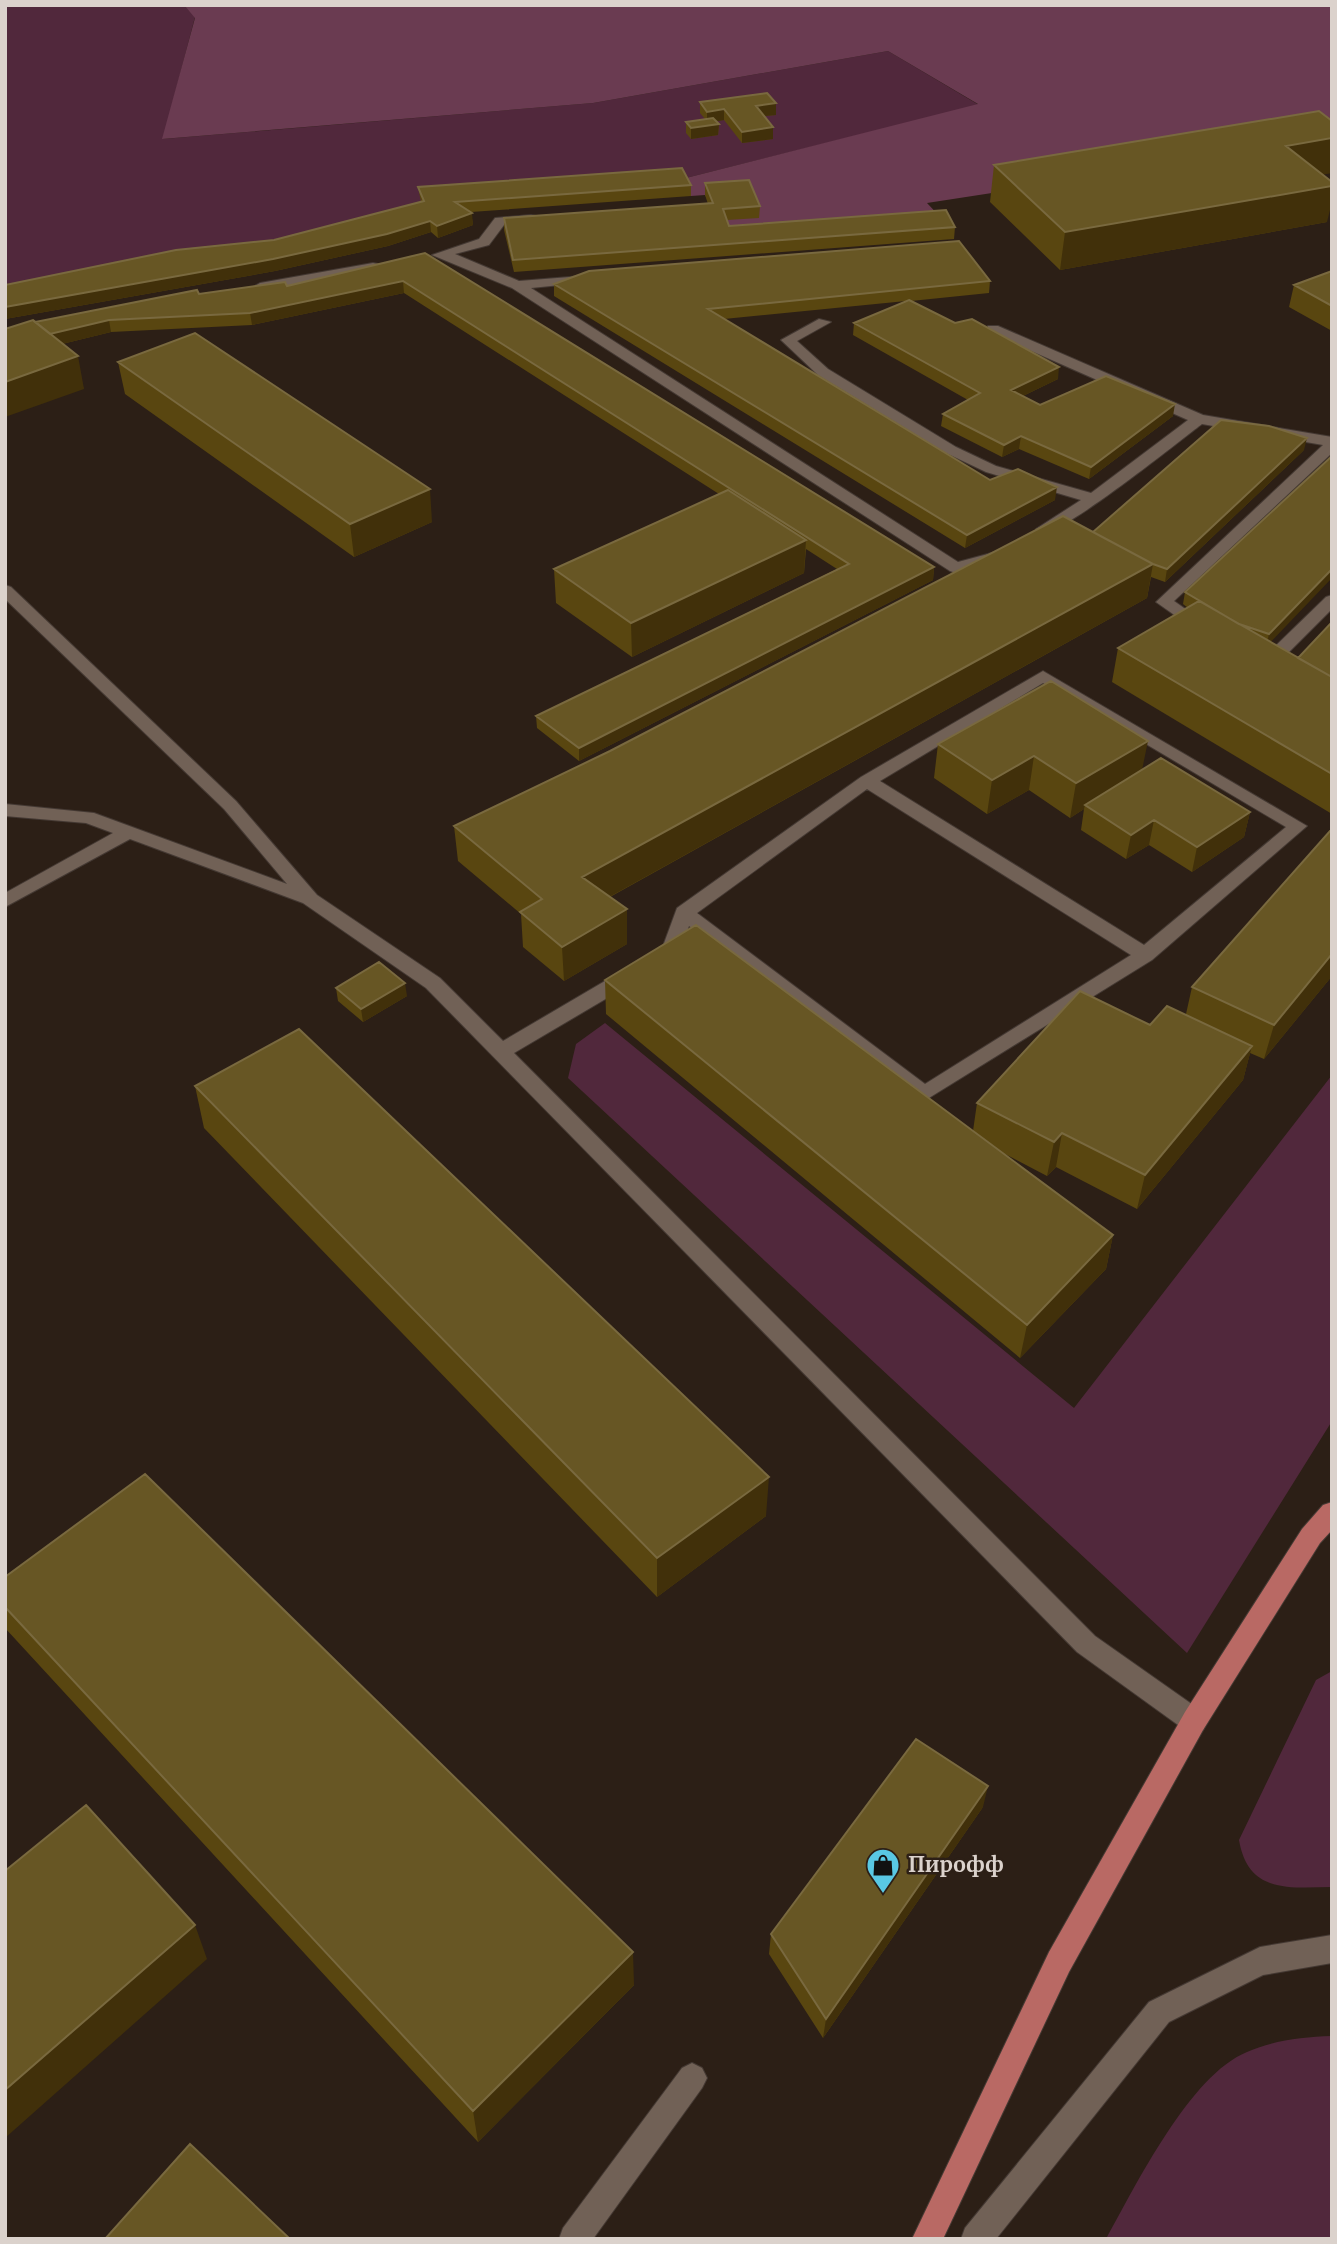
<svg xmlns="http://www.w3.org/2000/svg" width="1337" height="2244" font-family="Merriweather,serif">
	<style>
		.green { fill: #51283c }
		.forest { fill: #6a3b51 }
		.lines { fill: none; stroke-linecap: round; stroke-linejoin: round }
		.minor-casing { stroke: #443933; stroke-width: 2 }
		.major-casing { stroke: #443933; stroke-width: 2 }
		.minor { fill: #716156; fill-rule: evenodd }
		.major { fill: #b96964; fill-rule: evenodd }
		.wall { fill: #594610 }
		.shaded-wall { fill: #41300a }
		.building { fill: #675624; stroke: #79693f; stroke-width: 2 }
		.labels { text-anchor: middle; stroke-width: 5; stroke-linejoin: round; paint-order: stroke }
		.near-poi-label { font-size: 21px; font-weight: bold; fill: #dbd2cc; stroke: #2c1f16; text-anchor: start }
	</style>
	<rect width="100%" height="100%" fill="#2c1f16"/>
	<path class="green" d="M 5,5 L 184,5 L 195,17 L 163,139 L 593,103 L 888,51 L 979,105 L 682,179 L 425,213 L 5,297 Z
		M 605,1023 L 1074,1408 L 1332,1075 L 1332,1421 L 1187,1653 L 568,1078 L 576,1044 Z
		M 1332,1671 L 1332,1887 C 1288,1888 1248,1893 1239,1840 L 1316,1680 Z
		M 1332,2036 L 1332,2239 L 1106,2239 C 1136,2185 1190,2075 1247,2052 C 1275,2040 1302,2037 1332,2036 Z"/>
	<path class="forest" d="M 184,5 L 1332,5 L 1332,141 L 927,203 L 945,222 L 729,237 L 705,195 L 691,196 L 682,179 L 978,104 L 888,51 L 593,103 L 162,139 L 195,18 Z"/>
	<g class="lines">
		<defs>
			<path id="minor" d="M 531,215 L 536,216 L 536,222 L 504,225 L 489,245 L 455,254 L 519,281 L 595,275 L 597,278 L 590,282 L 531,288 L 958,562 L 999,551 L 1007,556 L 1005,559 L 956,573 L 950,571 L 512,288 L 432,255 L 479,239 L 495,218 Z
				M 373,263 L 378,264 L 378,270 L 260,291 L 253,287 L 260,283 Z
				M 819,319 L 831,322 L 797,341 L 828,369 L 956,447 L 996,466 L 1091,493 L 1188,420 L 988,332 L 988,326 L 998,326 L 1203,415 L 1332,437 L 1332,453 L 1174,601 L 1211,627 L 1203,632 L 1197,631 L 1156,602 L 1323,445 L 1202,424 C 1178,442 1057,540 1036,535 L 1036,529 L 1081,500 L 986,472 L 946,453 L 818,375 L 781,340 Z
				M 5,585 L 11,587 L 236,801 L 317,895 L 440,978 L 503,1041 L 622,971 L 636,971 L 639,976 L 636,981 L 514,1053 L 1095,1636 L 1203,1712 L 1207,1721 L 1203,1730 L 1194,1733 L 1185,1730 L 1077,1652 L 426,988 L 303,903 L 130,839 L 5,907 L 5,893 L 113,833 L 86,823 L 5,816 L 5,804 L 94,813 L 287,884 L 224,809 L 5,599 Z
				M 1332,595 L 1332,609 L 1270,671 L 1258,671 L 1256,667 L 1258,663 L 1326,597 Z
				M 1043,671 L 1307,826 L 1152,960 L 924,1101 L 917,1099 L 689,926 L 678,955 L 659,964 L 652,962 L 649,957 L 663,946 L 677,908 L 861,777 ZM 1043,683 L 1286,827 L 1144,945 L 880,781 ZM 867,789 L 1131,955 L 925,1084 L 697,913 Z
				M 1332,1935 L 1332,1963 L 1263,1975 L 1169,2022 L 996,2239 L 961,2239 L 965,2228 L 1149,2002 L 1260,1947 Z
				M 692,2063 L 702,2068 L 707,2078 L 702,2088 L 593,2239 L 559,2239 L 563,2228 L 682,2068 Z"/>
			<path id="major" d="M 1332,1502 L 1332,1530 L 1320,1543 L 1203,1730 L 1069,1972 L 943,2239 L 912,2239 L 1049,1952 L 1185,1712 L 1302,1529 L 1323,1505 Z"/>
		</defs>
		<use href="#minor" class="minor-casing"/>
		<use href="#major" class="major-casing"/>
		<use href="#minor" class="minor"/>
		<use href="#major" class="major"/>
	</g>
	<path class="wall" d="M 700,102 L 776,103 L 776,115 L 764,116 L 773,139 L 742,143 L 724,120 L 716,121 L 719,124 L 718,135 L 691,139 L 686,133 L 686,122 L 705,119 L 700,113 Z
		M 994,165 L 1323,175 L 1327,222 L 1060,270 L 990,202 Z
		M 705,183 L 760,206 L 759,218 L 727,220 L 729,226 L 955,227 L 954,239 L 514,272 L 504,230 L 504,218 L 708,204 L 705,195 Z
		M 691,185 L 691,196 L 471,212 L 473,225 L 438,238 L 431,232 L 388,246 L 275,271 L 5,319 L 5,285 L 274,240 L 421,202 L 418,187 Z
		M 425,253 L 934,567 L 933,580 L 579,761 L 537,728 L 536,716 L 837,569 L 806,549 L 804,573 L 632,657 L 556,603 L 554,569 L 719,494 L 404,293 L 252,325 L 111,332 L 62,344 L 84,389 L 35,322 L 199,294 L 287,286 Z
		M 1332,271 L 1332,331 L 1289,307 L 1294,285 Z
		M 990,281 L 989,293 L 911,301 L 1058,379 L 1023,396 L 1040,405 L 1173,416 L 1089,479 L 1019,449 L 1002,457 L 941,426 L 943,414 L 968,400 L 853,335 L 854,323 L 906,301 L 724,319 L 990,480 L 1055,500 L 965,548 L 554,296 L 554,284 Z
		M 118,362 L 432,522 L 354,557 L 125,394 Z
		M 1304,450 L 1165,582 L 1151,577 L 1147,598 L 610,897 L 627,909 L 627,944 L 564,981 L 523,947 L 521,914 L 458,861 L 454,826 L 1093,532 Z
		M 1332,456 L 1271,642 L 1298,658 L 1332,622 L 1332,814 L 1112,682 L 1118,648 L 1188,608 L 1183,604 L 1185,592 Z
		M 938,744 L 1142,769 L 1250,812 L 1244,837 L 1192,872 L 1149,845 L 1126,859 L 1081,830 L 1084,809 L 1070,818 L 1029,790 L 987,814 L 934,778 Z
		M 1332,831 L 1332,976 L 1264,1059 L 1250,1053 L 1243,1080 L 1137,1209 L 1056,1167 L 1047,1176 L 1005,1154 L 1113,1235 L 1106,1269 L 1020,1358 L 606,1014 L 605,980 L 973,1131 L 977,1103 L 1150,1025 L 1186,1014 L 1192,987 Z
		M 336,988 L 407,996 L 363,1022 L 338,1001 Z
		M 195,1086 L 766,1516 L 657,1597 L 204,1128 Z
		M 5,1577 L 634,1985 L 478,2142 L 5,1628 Z
		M 983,1807 L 823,2038 L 769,1954 L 771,1934 Z"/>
	<path class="shaded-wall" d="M 776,103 L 776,115 L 755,117 L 756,106 Z
		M 724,109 L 724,120 L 707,123 L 707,112 Z
		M 719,124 L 718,135 L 691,139 L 691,128 Z
		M 773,127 L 773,139 L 742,143 L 742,132 Z
		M 1332,138 L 1332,173 L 1278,183 L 1286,146 Z
		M 1332,186 L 1332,202 L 1327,222 L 1060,270 L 1065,232 Z
		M 472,213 L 473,225 L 438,238 L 437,226 Z
		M 430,221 L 431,232 L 388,246 L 275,271 L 5,319 L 5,307 Z
		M 403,281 L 404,293 L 252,325 L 250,313 Z
		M 109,320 L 111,332 L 5,358 L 5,345 Z
		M 78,356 L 84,389 L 5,417 L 5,382 Z
		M 1059,367 L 1058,379 L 1010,402 L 1011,390 Z
		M 1175,404 L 1173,416 L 1089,479 L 1091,467 Z
		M 1021,436 L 1019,449 L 1002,457 L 1004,445 Z
		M 1307,438 L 1304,450 L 1165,582 L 1167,569 Z
		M 1057,487 L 1055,500 L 965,548 L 967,535 Z
		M 430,489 L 432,522 L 354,557 L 350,524 Z
		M 806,540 L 804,573 L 632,657 L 631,623 Z
		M 1153,564 L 1147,598 L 584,911 L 582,877 Z
		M 934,567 L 933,580 L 579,761 L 579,748 Z
		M 1332,569 L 1332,578 L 1266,647 L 1269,634 Z
		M 1148,741 L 1141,775 L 1085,805 L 1084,809 L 1070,818 L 1076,783 Z
		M 1034,756 L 1029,790 L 987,814 L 992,780 Z
		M 1250,812 L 1244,837 L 1192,872 L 1197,847 Z
		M 1154,820 L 1149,845 L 1126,859 L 1131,835 Z
		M 627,909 L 627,944 L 564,981 L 562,947 Z
		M 1332,954 L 1332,976 L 1264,1059 L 1274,1025 Z
		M 405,983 L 407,996 L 363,1022 L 361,1009 Z
		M 1252,1046 L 1243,1080 L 1137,1209 L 1145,1175 Z
		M 1062,1133 L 1056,1167 L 1047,1176 L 1054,1142 Z
		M 1113,1235 L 1106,1269 L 1020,1358 L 1027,1325 Z
		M 769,1477 L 766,1516 L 657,1597 L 657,1558 Z
		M 988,1786 L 983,1807 L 823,2038 L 826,2019 Z
		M 195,1925 L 207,1959 L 5,2138 L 5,2090 Z
		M 633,1952 L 634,1985 L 478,2142 L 473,2111 Z"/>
	<path class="building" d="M 767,93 L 776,103 L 756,106 L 773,127 L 742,132 L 724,109 L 707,112 L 700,102 Z
		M 1319,111 L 1332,121 L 1332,138 L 1286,146 L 1332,182 L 1332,186 L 1065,232 L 994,165 Z
		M 713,118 L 719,124 L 691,128 L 686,122 Z
		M 682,168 L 691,185 L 455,202 L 472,213 L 437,226 L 430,221 L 387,234 L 273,259 L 5,307 L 5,285 L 176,250 L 274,240 L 424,201 L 418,187 Z
		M 749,180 L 760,206 L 723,209 L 729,226 L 946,210 L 955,227 L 513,260 L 504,218 L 713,203 L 705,183 Z
		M 959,241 L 990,281 L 708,309 L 990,480 L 1018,469 L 1057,487 L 967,535 L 554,284 L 589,271 Z
		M 425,253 L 934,567 L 579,748 L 536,716 L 849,564 L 403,281 L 250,313 L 109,320 L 50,334 L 35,322 L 197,290 L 199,294 L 285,282 L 287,286 Z
		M 1332,271 L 1332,306 L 1294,285 Z
		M 909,300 L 955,323 L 972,319 L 1059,367 L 1011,390 L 1040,405 L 1106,376 L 1175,404 L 1091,467 L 1021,436 L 1004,445 L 943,414 L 980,393 L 854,323 Z
		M 33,320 L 78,356 L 5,382 L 5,329 Z
		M 195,333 L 430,489 L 350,524 L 118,362 Z
		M 1221,420 L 1269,426 L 1307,438 L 1167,569 L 1153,564 L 1093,532 Z
		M 1332,456 L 1332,569 L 1269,634 L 1239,624 L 1185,592 Z
		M 728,490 L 806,540 L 631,623 L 554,569 Z
		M 1063,516 L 1153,564 L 582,877 L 627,909 L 562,947 L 520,912 L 542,899 L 454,826 L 610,751 Z
		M 1199,601 L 1332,677 L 1332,774 L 1118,648 Z
		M 1332,622 L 1332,677 L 1298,658 Z
		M 1051,681 L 1148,741 L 1076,783 L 1034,756 L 992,780 L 938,744 Z
		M 1161,758 L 1250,812 L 1197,847 L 1154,820 L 1131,835 L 1085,805 Z
		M 1330,831 L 1332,831 L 1332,954 L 1274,1025 L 1192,987 Z
		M 696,925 L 1113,1235 L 1027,1325 L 605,980 Z
		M 379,962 L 405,983 L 361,1009 L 336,988 Z
		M 1080,991 L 1150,1025 L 1167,1006 L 1252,1046 L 1145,1175 L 1062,1133 L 1054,1142 L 977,1103 Z
		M 299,1029 L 769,1477 L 657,1558 L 195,1086 Z
		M 145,1474 L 633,1952 L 473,2111 L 5,1607 L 5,1577 Z
		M 916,1739 L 988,1786 L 826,2019 L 771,1934 Z
		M 86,1805 L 195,1925 L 5,2090 L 5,1871 Z
		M 190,2144 L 290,2239 L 105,2239 Z"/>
	<defs>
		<symbol id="shop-pin" viewBox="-11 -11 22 30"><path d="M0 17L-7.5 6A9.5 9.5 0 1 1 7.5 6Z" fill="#59c8e4" stroke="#2c1f16"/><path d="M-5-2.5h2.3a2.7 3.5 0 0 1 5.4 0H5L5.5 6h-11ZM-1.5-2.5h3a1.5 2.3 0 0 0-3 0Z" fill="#111"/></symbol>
	</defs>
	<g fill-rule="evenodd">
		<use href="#shop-pin" x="864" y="1846" width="38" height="52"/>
	</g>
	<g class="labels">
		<g class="near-poi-label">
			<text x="908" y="1872">Пирофф</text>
		</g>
	</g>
	<rect width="1337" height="2244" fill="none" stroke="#dbd2cc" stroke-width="14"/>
</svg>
